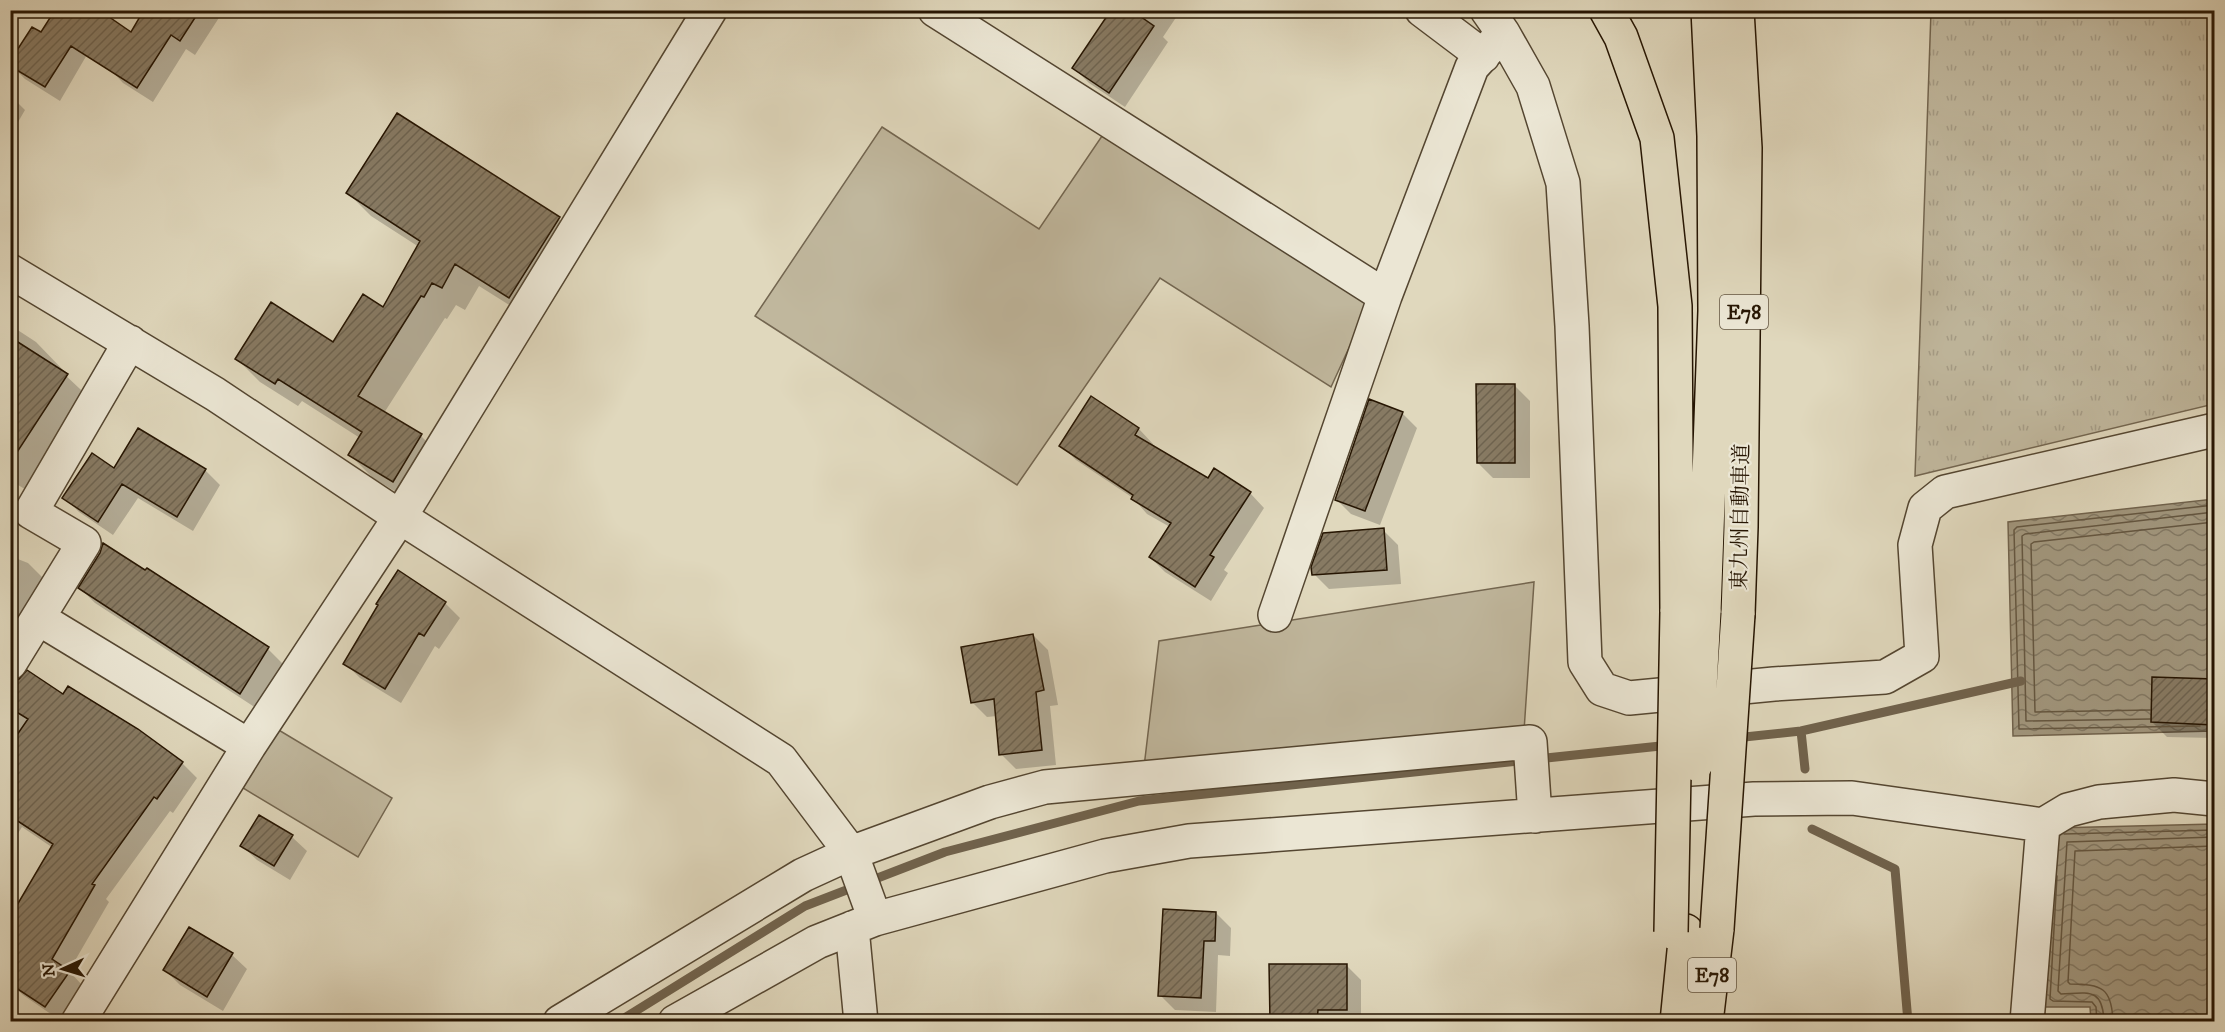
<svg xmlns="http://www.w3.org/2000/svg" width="2225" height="1032" font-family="'IM FELL DW Pica','Noto Serif JP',serif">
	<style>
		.green { fill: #c0b79d; stroke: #736650; stroke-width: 1.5 }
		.park { fill: url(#park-tufts); stroke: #736650; stroke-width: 1.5 }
		.water { fill: url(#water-waves); stroke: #70624c; stroke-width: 1.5 }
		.shadow { fill: #0003 }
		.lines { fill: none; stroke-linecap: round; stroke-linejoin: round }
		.shore { stroke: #645640; stroke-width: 1.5 }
		.stream { stroke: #70624c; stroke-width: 9 }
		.building { fill: url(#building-hatch); stroke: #261502; stroke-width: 1.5 }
		.minor-casing { stroke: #544631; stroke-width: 36 }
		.highway-casing { stroke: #261502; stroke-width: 36 }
		.minor { stroke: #ebe6d4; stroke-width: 33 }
		.highway { stroke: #e0d8bd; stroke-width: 33 }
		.highway-bridge-casing { stroke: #261502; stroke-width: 36; stroke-linecap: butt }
		.highway-bridge { stroke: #e0d8bd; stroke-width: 33 }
		.labels { text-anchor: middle; stroke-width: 4.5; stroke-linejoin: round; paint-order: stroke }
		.shield { fill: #ebe6d4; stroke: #615441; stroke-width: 1.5 }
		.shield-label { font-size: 20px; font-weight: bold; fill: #261502 }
		.street-label { font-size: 21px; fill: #261502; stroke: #ebe6d4 }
	</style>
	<defs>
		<pattern id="park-tufts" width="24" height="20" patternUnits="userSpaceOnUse" patternTransform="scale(1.5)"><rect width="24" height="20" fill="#c0b79d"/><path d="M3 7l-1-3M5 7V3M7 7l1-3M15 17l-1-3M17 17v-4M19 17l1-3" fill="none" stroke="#a59c86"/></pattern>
		<pattern id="water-waves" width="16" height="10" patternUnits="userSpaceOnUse" patternTransform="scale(1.5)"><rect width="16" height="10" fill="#a1967d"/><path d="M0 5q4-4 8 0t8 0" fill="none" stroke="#837964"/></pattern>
		<pattern id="building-hatch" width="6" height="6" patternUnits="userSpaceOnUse" patternTransform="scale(1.5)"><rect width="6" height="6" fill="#877a63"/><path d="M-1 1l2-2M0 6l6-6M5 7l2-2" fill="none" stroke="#6e634f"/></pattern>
	</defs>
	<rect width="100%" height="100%" fill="#e0d8bd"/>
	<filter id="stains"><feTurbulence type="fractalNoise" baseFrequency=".00333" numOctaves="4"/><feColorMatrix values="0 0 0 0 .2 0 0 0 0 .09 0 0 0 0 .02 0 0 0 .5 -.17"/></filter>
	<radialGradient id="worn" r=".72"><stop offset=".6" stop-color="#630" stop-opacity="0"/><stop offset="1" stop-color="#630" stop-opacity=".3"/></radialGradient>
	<path class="green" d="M 882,127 L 1039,229 L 1102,136 L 1371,300 L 1331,387 L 1160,278 L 1017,485 L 755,316 Z
		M 1534,582 L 1524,731 L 1144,767 L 1159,641 Z
		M 272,726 L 392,798 L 358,857 L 243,788 Z"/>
	<path class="park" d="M 1931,11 L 2214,11 L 2214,404 L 1915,476 Z"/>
	<path class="water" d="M 2214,499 L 2214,731 L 2013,736 L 2008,522 Z
		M 2214,824 L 2214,1021 L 2091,1021 L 2090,1007 L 2044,1007 L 2054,828 Z"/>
	<path class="shadow" d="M 57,10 L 113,10 L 60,101 L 25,79 L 10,64 L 41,34 Z
		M 146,10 L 224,10 L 195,55 L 186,49 L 153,102 L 123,83 L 109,68 Z
		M 1113,10 L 1181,10 L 1163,37 L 1168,42 L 1125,107 L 1089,83 L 1074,68 Z
		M 10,95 L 25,110 L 10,136 Z
		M 397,115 L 559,219 L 582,242 L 533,320 L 479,286 L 465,310 L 456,305 L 447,319 L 445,318 L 384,413 L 421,436 L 444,459 L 416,504 L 373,478 L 350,455 L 360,438 L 302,401 L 298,406 L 260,382 L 237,359 L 334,344 L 383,309 L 419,247 L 371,216 L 348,193 Z
		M 10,325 L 36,342 L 64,371 L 63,373 L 96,404 L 36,496 L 10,480 Z
		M 1515,386 L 1530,401 L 1530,478 L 1493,478 L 1478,463 Z
		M 1092,398 L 1139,429 L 1153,444 L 1152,447 L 1209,480 L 1250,493 L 1264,508 L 1224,570 L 1228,573 L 1211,601 L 1165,572 L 1150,557 L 1170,527 L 1147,514 L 1133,498 L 1076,460 L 1061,445 Z
		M 1402,413 L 1417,428 L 1380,525 L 1351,514 L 1336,499 Z
		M 115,470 L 205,470 L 220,485 L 193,531 L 138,498 L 113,535 L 79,512 L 64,497 Z
		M 1383,530 L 1398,545 L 1401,584 L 1329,589 L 1314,574 Z
		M 10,556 L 28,563 L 50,585 L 10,676 Z
		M 80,588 L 268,649 L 283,664 L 256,708 L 95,603 Z
		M 445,603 L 460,618 L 439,649 L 435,646 L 401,703 L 360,678 L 345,663 Z
		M 1033,635 L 1048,650 L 1058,705 L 1050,706 L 1056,765 L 1016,769 L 1001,754 L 997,716 L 987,717 L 972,702 Z
		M 2153,679 L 2214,681 L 2214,738 L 2167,737 L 2152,722 Z
		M 10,683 L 63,696 L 182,763 L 197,778 L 173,813 L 170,811 L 106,899 L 109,902 L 69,971 L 84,987 L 61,1021 L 23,995 L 10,983 L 53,848 L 22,827 L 10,846 Z
		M 260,817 L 292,837 L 307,851 L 290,880 L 257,860 L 242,846 Z
		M 1216,913 L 1231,928 L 1230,956 L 1218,955 L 1216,1012 L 1175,1010 L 1160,995 Z
		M 190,929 L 232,955 L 247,969 L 223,1011 L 180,985 L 165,970 Z
		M 1346,965 L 1361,980 L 1361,1022 L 1271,1022 Z"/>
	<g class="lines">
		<path class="shore" d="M 2150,710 L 2035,712 L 2031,544 L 2034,542 L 2214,522
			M 2150,719 L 2026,721 L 2022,536 L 2025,534 L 2214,512
			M 2200,726 L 2019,729 L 2014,530 L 2017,527 L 2214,505
			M 2064,834 L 2214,830
			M 2057,876 L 2050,999 L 2053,1001 L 2092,1002 L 2096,1007 L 2097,1022
			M 2104,1022 C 2103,987 2088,993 2061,994 L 2058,991 L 2067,842 L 2214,837
			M 2113,1022 C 2112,988 2102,984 2070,984 L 2068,982 L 2075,851 L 2214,846"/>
		<path class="stream" d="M 1801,731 L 1805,769
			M 1735,738 L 1801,731 L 2021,681
			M 1812,829 L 1895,869 L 1908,1022
			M 618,1022 L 805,906 L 945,852 L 1139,801 L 1670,745"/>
	</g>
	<path class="building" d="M 55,10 L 99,10 L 131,32 L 141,15 L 134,10 L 200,10 L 180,41 L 171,35 L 137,88 L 71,46 L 45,87 L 10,66 L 10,61 L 32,27 L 41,32 Z
		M 1111,10 L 1131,10 L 1154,26 L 1109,93 L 1072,68 Z
		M 397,113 L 560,217 L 509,298 L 455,264 L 442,288 L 432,283 L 424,297 L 421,296 L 358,396 L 422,434 L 393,482 L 348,455 L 362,432 L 278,379 L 275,384 L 235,359 L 271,302 L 333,342 L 363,294 L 383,307 L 420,241 L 346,193 Z
		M 10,337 L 68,374 L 10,463 Z
		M 1476,384 L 1515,384 L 1515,463 L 1477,463 Z
		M 1091,396 L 1139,428 L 1135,435 L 1208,478 L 1214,468 L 1251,492 L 1210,555 L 1214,557 L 1195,587 L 1149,557 L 1171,523 L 1131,499 L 1133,495 L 1059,446 Z
		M 1369,399 L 1403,412 L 1365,511 L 1335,500 Z
		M 138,428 L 206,469 L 177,517 L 122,484 L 98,522 L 62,498 L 92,453 L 114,468 Z
		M 1384,528 L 1387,570 L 1312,575 L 1311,567 L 1323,533 Z
		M 103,543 L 145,570 L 147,568 L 269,647 L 240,694 L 78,588 L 100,553 Z
		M 398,570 L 446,602 L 424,636 L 419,633 L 385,689 L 343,664 L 378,605 L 376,604 Z
		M 1033,634 L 1044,690 L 1036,692 L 1042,750 L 999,755 L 994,699 L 971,703 L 961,647 Z
		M 27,670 L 63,694 L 68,686 L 138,729 L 183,762 L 157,799 L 154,797 L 92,884 L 95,885 L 52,959 L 70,971 L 45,1007 L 10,984 L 10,917 L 53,844 L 10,816 L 10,745 L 28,719 L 10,708 L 10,682 L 19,679 Z
		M 2152,677 L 2214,679 L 2214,725 L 2151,722 Z
		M 259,815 L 293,835 L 274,866 L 240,846 Z
		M 1163,909 L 1216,912 L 1215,941 L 1204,941 L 1201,998 L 1158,996 Z
		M 189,927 L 233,953 L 207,997 L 163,970 Z
		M 1269,964 L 1347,964 L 1347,1010 L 1318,1010 L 1317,1022 L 1270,1022 Z"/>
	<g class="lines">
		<defs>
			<path id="minor" d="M 935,10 L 1385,296
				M 1422,10 L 1483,56
				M 1487,10 L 1503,33 L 1533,86 L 1563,183 L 1572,326 L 1585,662 L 1602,689 L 1629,698 L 1774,684 L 1885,677 L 1922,656 L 1915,545 L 1925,508 L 1945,492 L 2214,430
				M 10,271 L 215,394 L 400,517 L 781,760 L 851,853 L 875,919
				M 1275,615 L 1385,296 L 1472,67 L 1503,33
				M 38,618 L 249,746
				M 10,663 L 84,543 L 31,512 L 130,342
				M 852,928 L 861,1022
				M 78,1022 L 249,746 L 400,517 L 710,10
				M 560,1022 L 803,875 L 851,853 L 990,802 L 1045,787 L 1530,742 L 1535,816
				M 675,1022 L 817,942 L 875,919 L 1105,856 L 1189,841 L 1754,799 L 1852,798 L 2043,825 L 2068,810 L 2099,802 L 2174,795 L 2214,799
				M 2027,1022 L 2043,825"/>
			<path id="highway" d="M 1606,10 L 1621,37 L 1657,138 L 1675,306 L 1677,612
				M 1737,10 L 1745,148 L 1741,527 L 1738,614
				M 1704,612 L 1715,311 L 1714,136 L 1708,10
				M 1677,1022 L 1686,931
				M 1706,1022 L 1717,929"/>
		</defs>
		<use href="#minor" class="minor-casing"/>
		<use href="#highway" class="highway-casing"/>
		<use href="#minor" class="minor"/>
		<use href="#highway" class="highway"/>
		<defs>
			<path id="highway-bridge" d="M 1696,764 L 1704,612
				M 1717,929 L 1738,614
				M 1671,932 L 1677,612"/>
		</defs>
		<use href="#highway-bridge" class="highway-bridge-casing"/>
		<use href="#highway-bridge" class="highway-bridge"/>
	</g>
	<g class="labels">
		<g class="shield">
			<rect x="1720" y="295" width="48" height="34" rx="4.5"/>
			<rect x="1688" y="958" width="48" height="34" rx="4.5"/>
		</g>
		<g class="shield-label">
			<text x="1744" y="319">E78</text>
			<text x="1712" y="982">E78</text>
		</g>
		<g class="street-label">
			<text transform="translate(1740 517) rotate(-89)" y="7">東九州自動車道</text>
		</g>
	</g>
	<rect width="2225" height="1032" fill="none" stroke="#e0d8bd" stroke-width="36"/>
	<rect x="12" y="12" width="2201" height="1008" fill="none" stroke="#261502" stroke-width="3"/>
	<rect x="18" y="18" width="2189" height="996" fill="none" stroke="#261502" stroke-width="1.5"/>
	<g transform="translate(63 969) rotate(266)" stroke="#ebe6d4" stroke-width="4.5" paint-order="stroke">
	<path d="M0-4.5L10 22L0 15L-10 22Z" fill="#261502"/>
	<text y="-9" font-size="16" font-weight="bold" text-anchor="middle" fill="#261502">N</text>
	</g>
	<rect width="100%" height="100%" filter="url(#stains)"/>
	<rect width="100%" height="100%" fill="url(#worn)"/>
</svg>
